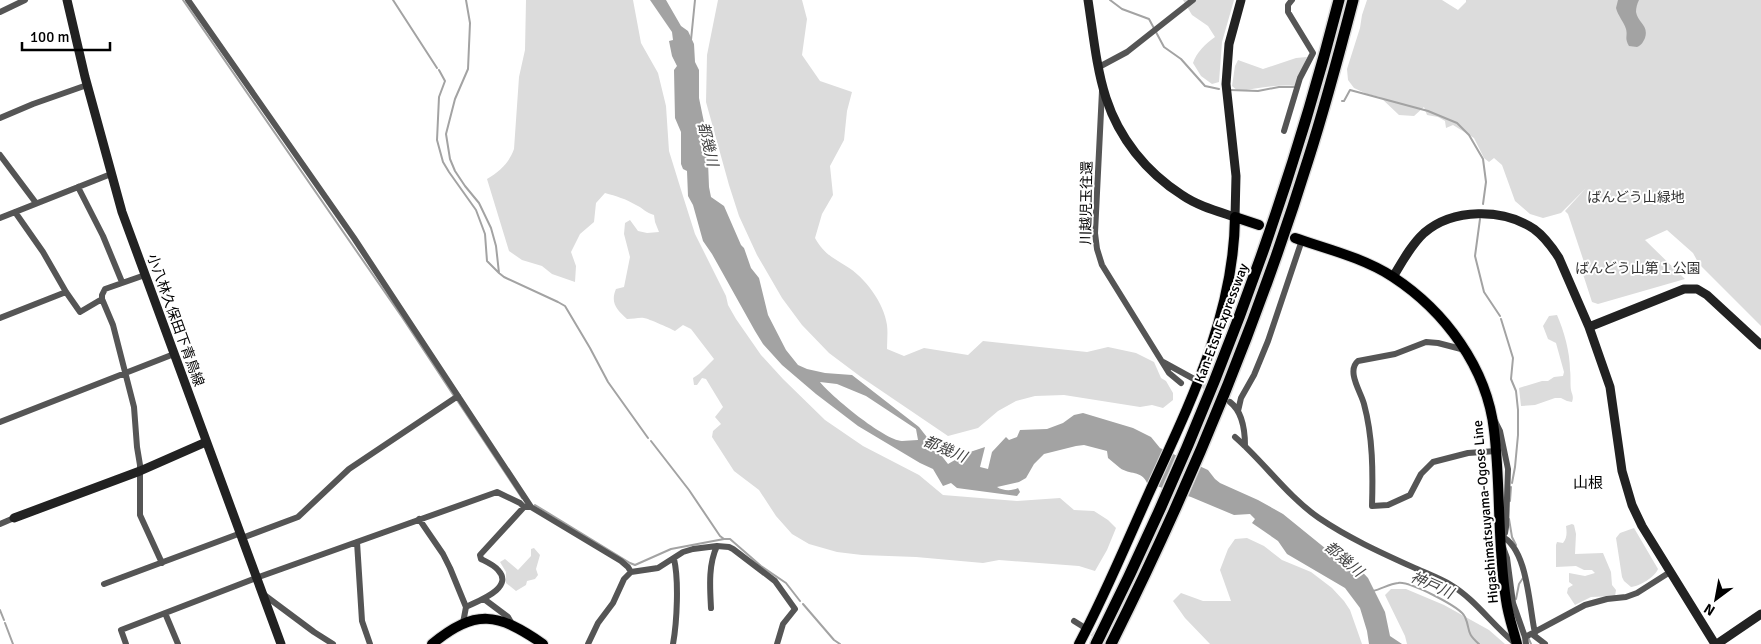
<svg xmlns="http://www.w3.org/2000/svg" width="1761" height="644" font-family="Signika,'Noto Sans JP',sans-serif">
	<style>
		.green { fill: #dcdcdc }
		.water { fill: #a3a3a3; fill-rule: evenodd }
		.lines { fill: none; stroke-linecap: round; stroke-linejoin: round }
		.stream { stroke: #a3a3a3; stroke-width: 2 }
		.street-tunnel { stroke: #d9d9d9; stroke-width: 6; stroke-dasharray: 6 3; stroke-linecap: butt }
		.primary-casing { stroke: #dbdbdb; stroke-width: 12 }
		.highway-casing { stroke: #dbdbdb; stroke-width: 14 }
		.street { stroke: #555; stroke-width: 6 }
		.secondary { stroke: #222; stroke-width: 9 }
		.primary { stroke: #000; stroke-width: 10 }
		.highway { stroke: #000; stroke-width: 11 }
		.labels { text-anchor: middle; stroke-width: 4; stroke-linejoin: round; paint-order: stroke }
		.park-label { font-size: 14px; fill: #333; stroke: #fff }
		.street-label { font-size: 14px; fill: #000; stroke: #fff }
		.water-label { font-size: 15px; font-style: italic; fill: #444; stroke: #fff }
		.neighbourhood-label { font-size: 15px; fill: #000; stroke: #fff }
	</style>
	<rect width="100%" height="100%" fill="#fff"/>
	<path class="green" d="M 526,0 L 633,0 L 641,43 L 658,73 L 666,106 L 669,151 L 682,193 L 695,234 L 726,296 L 728,305 L 736,319 L 761,355 L 783,379 L 825,420 L 863,446 L 919,475 L 943,495 L 1017,501 L 1060,498 L 1074,510 L 1094,511 L 1108,520 L 1116,528 L 1107,550 L 1095,571 L 1079,566 L 999,560 L 983,563 L 916,557 L 862,555 L 837,552 L 809,544 L 792,534 L 776,516 L 759,490 L 734,471 L 712,437 L 713,431 L 721,424 L 715,417 L 723,407 L 706,379 L 702,378 L 697,385 L 694,385 L 693,378 L 699,374 L 714,359 L 691,329 L 683,325 L 675,331 C 674,330 647,318 644,318 C 640,317 633,319 627,319 C 617,310 610,303 616,289 L 624,287 L 630,257 L 624,234 L 625,223 L 630,220 L 638,231 L 647,233 L 659,232 L 655,222 L 654,215 C 646,213 643,208 636,205 C 626,199 616,196 605,193 L 596,203 L 594,222 L 580,234 L 571,252 L 576,266 L 575,282 L 552,274 L 542,266 L 522,260 L 509,251 L 487,179 C 500,171 509,163 514,149 L 519,77 L 525,50 Z
		M 718,0 L 802,0 L 807,19 L 802,55 L 820,81 L 852,92 L 847,111 L 844,140 L 830,166 L 833,195 L 822,214 L 815,238 C 824,254 832,257 846,266 C 865,277 884,303 887,325 C 888,333 887,341 887,349 L 904,356 L 924,348 L 968,355 L 983,341 L 1087,352 L 1108,347 L 1136,353 L 1154,362 L 1161,378 L 1166,381 L 1173,393 L 1173,400 L 1163,408 L 1152,405 L 1140,407 L 1064,395 L 1035,396 L 1016,401 L 998,411 L 978,428 L 948,436 L 861,377 L 829,353 L 802,325 L 782,298 L 757,255 L 739,216 L 729,185 L 706,102 L 707,55 Z
		M 1183,0 L 1234,0 L 1222,42 L 1219,82 L 1212,84 L 1201,76 L 1193,63 C 1196,53 1206,43 1215,37 L 1208,26 L 1192,15 Z
		M 1367,0 L 1442,0 L 1458,10 L 1466,2 L 1466,0 L 1761,0 L 1761,326 L 1699,264 L 1693,253 L 1667,230 L 1634,245 L 1645,240 L 1685,279 L 1598,304 L 1592,302 L 1581,268 L 1585,265 L 1568,214 L 1565,211 L 1586,188 L 1561,213 L 1543,218 L 1530,214 L 1515,201 L 1502,165 L 1494,158 L 1489,162 L 1484,158 L 1474,138 L 1453,125 L 1446,128 L 1445,121 L 1438,117 L 1427,115 L 1424,107 L 1414,116 L 1399,115 L 1380,97 L 1367,94 L 1354,88 L 1348,80 L 1347,69 L 1360,28 L 1362,15 Z
		M 1307,57 L 1295,86 C 1275,84 1257,89 1238,91 L 1232,86 L 1235,66 L 1238,60 L 1263,69 L 1296,58 Z
		M 1557,315 C 1564,331 1570,352 1570,370 C 1571,376 1570,384 1571,390 C 1572,395 1574,396 1572,402 L 1567,401 L 1561,398 L 1555,398 L 1535,405 L 1521,406 L 1519,388 L 1542,381 L 1548,381 L 1554,377 L 1563,376 L 1564,372 L 1556,343 L 1548,339 L 1543,326 L 1549,316 Z
		M 1572,524 L 1574,525 L 1576,534 L 1575,554 L 1603,553 L 1611,572 L 1612,585 L 1616,590 L 1615,596 L 1591,597 L 1575,605 L 1567,593 L 1568,588 L 1573,585 L 1569,582 L 1569,573 L 1585,576 L 1595,573 L 1592,570 L 1584,570 L 1576,566 L 1556,567 L 1556,545 L 1557,542 L 1563,543 C 1567,538 1567,533 1566,526 Z
		M 1634,528 L 1658,569 C 1655,577 1640,586 1631,587 L 1624,581 L 1622,577 L 1616,538 L 1620,533 Z
		M 1247,538 L 1264,546 L 1282,560 L 1311,572 L 1332,588 L 1344,601 L 1350,610 L 1362,644 L 1210,644 L 1185,618 L 1173,601 L 1181,593 L 1203,601 L 1231,601 L 1220,570 L 1228,549 L 1235,539 Z
		M 534,548 L 540,555 L 536,569 L 538,575 L 535,579 L 527,581 L 526,585 L 516,591 L 506,583 L 506,572 L 500,562 L 505,559 L 518,570 L 531,556 L 531,549 Z
		M 1391,589 L 1406,589 L 1444,605 L 1489,630 L 1505,644 L 1407,644 L 1405,636 L 1385,595 Z"/>
	<path class="water" d="M 650,0 L 666,0 L 681,26 L 688,31 L 694,44 L 695,62 L 699,70 L 699,98 L 707,137 L 709,187 L 711,197 L 724,206 L 741,245 L 744,248 L 751,268 L 759,278 L 768,315 L 786,350 L 798,365 L 807,369 L 825,373 L 852,375 L 919,427 L 948,464 L 967,453 L 985,447 L 980,467 L 988,469 L 992,452 L 1006,437 L 1009,440 L 1017,437 L 1020,430 L 1047,429 L 1063,423 L 1074,415 L 1083,413 L 1133,428 L 1151,437 L 1160,448 L 1208,470 L 1215,479 L 1220,483 L 1258,500 L 1283,514 L 1336,557 L 1350,559 L 1368,578 L 1385,612 L 1390,636 L 1402,644 L 1369,644 L 1367,631 L 1360,608 L 1345,588 L 1287,554 L 1278,541 L 1252,523 L 1255,519 L 1250,514 L 1234,515 L 1191,497 L 1147,483 C 1142,470 1129,475 1120,468 C 1116,465 1112,461 1108,458 L 1107,451 L 1084,445 L 1076,446 L 1044,454 L 1034,464 L 1026,478 L 1019,482 L 997,487 C 1003,491 1012,491 1018,488 L 1020,492 L 1017,496 L 957,488 L 951,483 L 943,486 L 933,469 L 920,463 L 858,426 L 816,394 L 782,365 L 763,344 L 755,331 L 712,254 L 703,241 L 693,205 L 688,196 L 687,171 L 683,169 L 681,164 L 681,132 L 675,118 L 674,70 L 677,66 L 672,56 L 669,41 L 673,40 L 672,32 ZM 820,382 L 837,384 L 866,396 L 916,429 L 918,440 C 912,440 907,441 902,441 C 884,440 831,396 820,382 Z
		M 1618,0 L 1639,0 C 1637,4 1636,8 1636,12 C 1638,23 1649,25 1645,38 C 1643,42 1642,45 1637,47 L 1629,46 C 1624,37 1628,37 1626,29 C 1624,22 1618,16 1616,8 Z"/>
	<g class="lines">
		<path class="stream" d="M 183,0 L 402,317 L 454,396
			M 393,0 L 437,68
			M 466,0 L 470,23 L 468,69 L 455,99 L 446,134 L 450,159 L 455,171 L 465,186 L 479,203 L 491,228 L 496,246 L 499,273 L 504,277 L 558,302 L 565,306 L 590,348 L 608,382 L 648,438
			M 1110,0 L 1122,9 L 1149,19 L 1164,47 L 1181,59 L 1205,86 L 1219,89
			M 691,40 L 695,0
			M 439,70 L 445,81 L 439,97 L 437,140 L 443,162 L 449,172 L 476,210 L 485,234 L 487,261 L 499,273
			M 1230,90 L 1258,91 L 1279,87 L 1294,87
			M 1342,101 L 1344,101 L 1350,90 L 1428,111 L 1457,123 L 1469,135 L 1483,159 L 1486,182 L 1483,204
			M 1480,219 L 1475,256 L 1484,292 L 1500,316
			M 1501,319 L 1513,358 L 1511,379 L 1516,391 L 1518,410 L 1518,435 L 1515,467 L 1512,483
			M 457,400 L 522,498
			M 651,441 L 689,490 L 720,536 L 724,539 L 730,539 L 761,566 L 786,583 L 800,601
			M 1510,501 L 1511,487
			M 535,505 L 630,563 L 635,565 L 671,549 L 724,539
			M 1509,519 L 1512,537 L 1516,545
			M 1373,591 C 1382,589 1389,584 1398,583 C 1409,581 1461,607 1465,617 C 1471,630 1465,632 1479,644
			M 1516,599 L 1519,584 L 1523,578
			M 803,604 L 834,640 L 840,644
			M 0,610 L 4,620
			M 5,623 L 13,644
			M 1528,637 L 1531,644"/>
		<path class="street-tunnel" d="M 1195,380 L 1225,399
			M 1085,628 L 1108,644"/>
		<defs>
			<path id="primary" d="M 1295,238 C 1327,249 1364,258 1393,277 C 1445,311 1487,368 1494,430 C 1501,486 1497,544 1506,600 C 1508,615 1513,629 1517,644
				M 432,644 C 476,608 498,613 543,644
				M 1079,644 C 1105,595 1126,544 1149,493 C 1189,405 1234,316 1235,217 L 1259,225"/>
			<path id="highway" d="M 1096,644 C 1199,438 1282,224 1339,0
				M 1111,644 C 1189,488 1256,327 1308,160 C 1325,107 1339,54 1353,0"/>
		</defs>
		<use href="#primary" class="primary-casing"/>
		<use href="#highway" class="highway-casing"/>
		<path class="street" d="M 188,0 L 354,238 L 531,507 L 621,561 L 628,567 L 631,572
			M 0,12 L 25,0
			M 1099,67 L 1127,52 L 1193,0
			M 1102,91 L 1095,233 L 1097,249 L 1102,265 L 1169,373 L 1181,383
			M 0,118 L 33,104 L 87,85
			M 1284,131 L 1300,78 L 1313,53 L 1288,12 L 1288,5 L 1292,0
			M 0,155 L 36,203
			M 78,187 L 103,236 L 122,282
			M 15,212 L 43,252 L 66,292 L 80,312 L 102,299 L 102,295 L 105,289 L 145,275
			M 0,218 L 111,174
			M 102,299 L 113,325 L 134,407 L 137,447 L 140,465 L 140,515 L 162,563
			M 0,318 L 66,292
			M 1465,350 L 1438,343 L 1426,342 L 1395,354 L 1358,361 C 1346,371 1361,392 1364,404 C 1373,437 1373,473 1372,506 L 1388,505 L 1410,495 L 1421,474 L 1433,462 L 1468,453 L 1496,451
			M 1163,362 L 1194,379
			M 1230,402 C 1243,412 1245,430 1245,446
			M 1238,411 L 1241,398 L 1254,375 L 1268,341 L 1302,240
			M 1495,421 L 1500,431 L 1508,469 L 1506,527 L 1505,533 L 1501,536 C 1528,548 1529,607 1535,633
			M 0,422 L 174,354
			M 1235,437 C 1264,462 1287,496 1319,518 C 1350,539 1384,554 1417,569 C 1428,574 1441,579 1451,585 C 1476,600 1493,626 1516,644
			M 419,519 L 443,554 L 450,568 L 466,607 L 463,623
			M 0,524 L 14,518
			M 242,538 L 298,517 L 349,469 L 458,396
			M 357,542 L 362,621 L 370,644
			M 1503,547 L 1507,558 L 1513,603 L 1525,637
			M 104,584 L 241,533
			M 263,594 L 314,632 L 333,644
			M 484,599 L 508,617 L 512,624
			M 466,607 C 478,601 515,588 498,570 C 494,565 487,562 481,559 L 480,555 L 524,507
			M 711,608 C 710,588 708,565 717,546
			M 165,613 L 178,644
			M 1074,621 L 1082,626
			M 1532,634 L 1545,644
			M 126,644 L 121,630 L 256,578 L 497,492 L 520,503 L 524,507 L 531,507
			M 588,644 L 598,623 L 613,603 L 624,579 L 631,572 L 658,568 L 683,552 L 693,549 L 717,546 L 729,547 L 733,549 L 775,581 L 795,609 L 783,624 L 777,644
			M 673,644 C 677,622 679,580 674,559
			M 1526,644 L 1525,637 L 1585,605 L 1607,599 L 1626,597 L 1637,593 L 1670,572"/>
		<path class="secondary" d="M 67,0 L 85,77 L 122,212 L 281,644
			M 1088,0 C 1093,32 1096,67 1106,98 C 1119,138 1146,172 1182,195 C 1198,206 1217,211 1235,217 L 1236,176 L 1226,84 L 1229,44 L 1241,0
			M 1393,277 C 1402,262 1411,245 1424,233 C 1453,208 1503,208 1534,229 C 1545,237 1552,247 1559,258 L 1589,327 L 1610,387 L 1622,471 L 1632,505 L 1642,526 L 1715,644
			M 1589,327 L 1684,289 L 1697,289 L 1707,295 L 1761,345
			M 14,518 L 140,471 L 206,442
			M 1717,644 L 1761,614"/>
		<use href="#primary" class="primary"/>
		<use href="#highway" class="highway"/>
	</g>
	<g class="labels">
		<g class="park-label">
			<text x="1636" y="202">ばんどう山緑地</text>
			<text x="1638" y="273">ばんどう山第１公園</text>
		</g>
		<g class="street-label">
			<text transform="translate(1086 203) rotate(-89)" y="5">川越児玉往還</text>
			<text transform="translate(176 320) rotate(70)" y="5">小八林久保田下青鳥線</text>
			<text transform="translate(1221 323) rotate(-69)" y="5">Kan-Etsu Expressway</text>
			<text transform="translate(1485 512) rotate(-95)" y="5">Higashimatsuyama-Ogose Line</text>
		</g>
		<g class="water-label">
			<text transform="translate(708 144) rotate(77)" y="5">都幾川</text>
			<text transform="translate(945 449) rotate(23)" y="5">都幾川</text>
			<text transform="translate(1344 559) rotate(40)" y="5">都幾川</text>
			<text transform="translate(1432 585) rotate(24)" y="5">神戸川</text>
		</g>
		<g class="neighbourhood-label">
			<text x="1588" y="488">山根</text>
		</g>
	</g>
	<g transform="translate(1716 599) rotate(212)" stroke="#ffffff" stroke-width="4" paint-order="stroke">
	<path d="M0-4L9 19L0 12L-9 19Z" fill="#000000"/>
	<text y="-8" font-size="14" font-weight="bold" text-anchor="middle" fill="#000000">N</text>
	</g>
	<path d="M22 42v8h88v-8" fill="none" stroke="#000000" stroke-width="2.5"/>
	<text x="30" y="42" font-size="15" fill="#000000" stroke="#ffffff" stroke-width="4" paint-order="stroke">100 m</text>
</svg>
